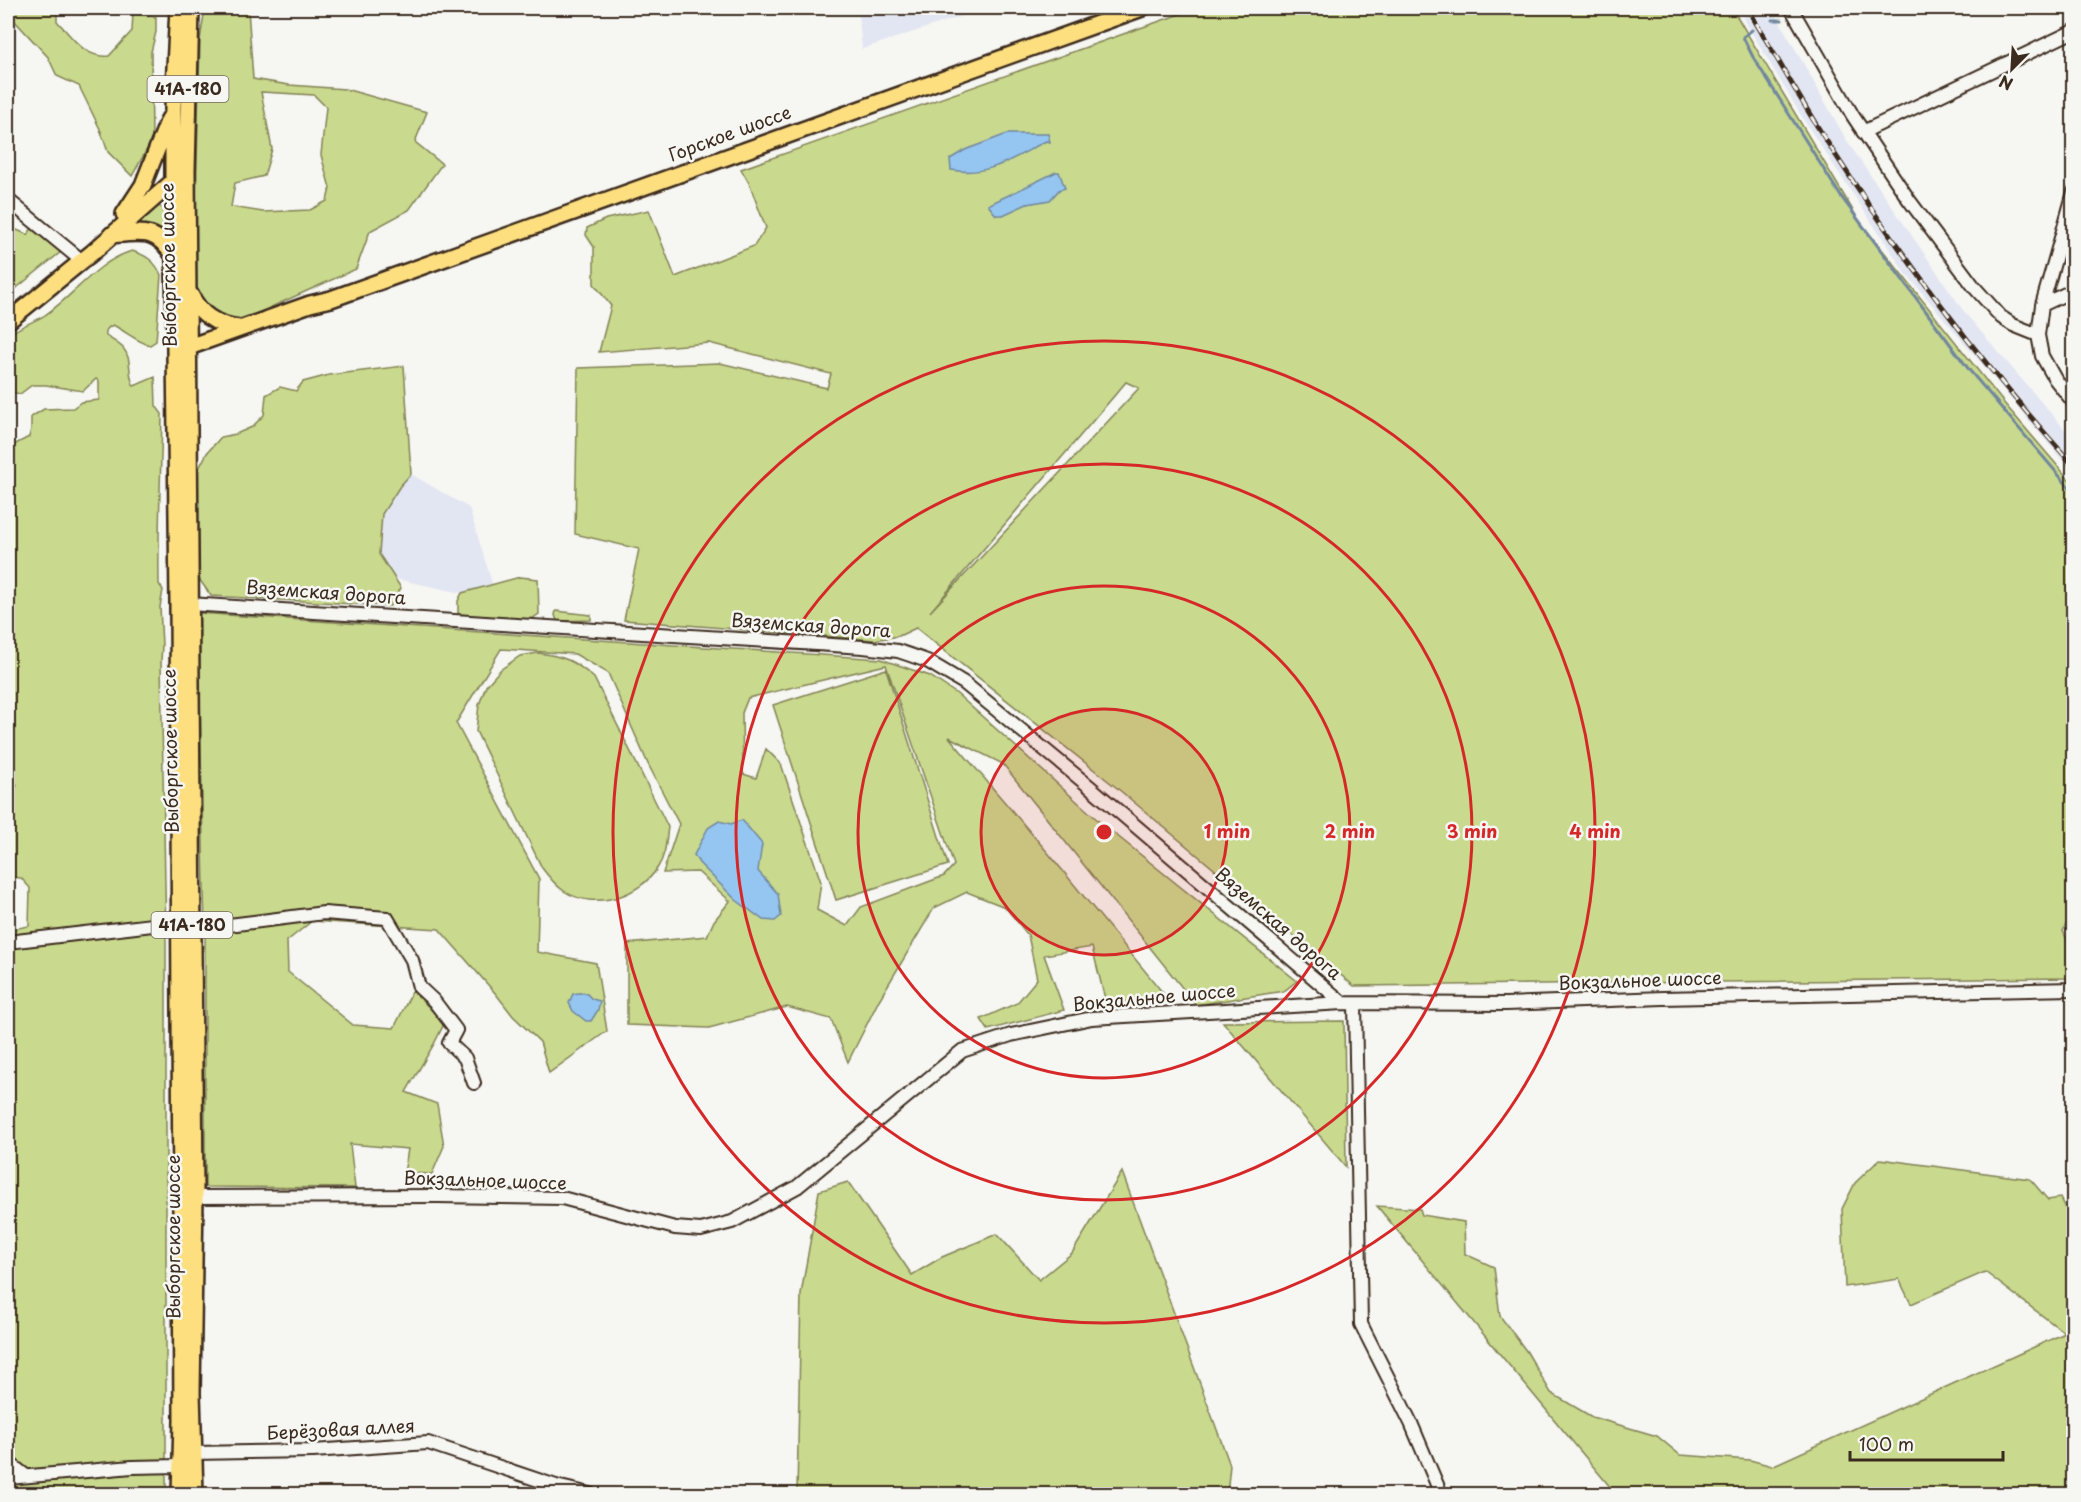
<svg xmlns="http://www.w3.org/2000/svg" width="2081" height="1502" font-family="'Playpen Sans',sans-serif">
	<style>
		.built { fill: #e2e6f2 }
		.green { fill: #c9d98d; stroke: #828256; stroke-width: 1.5; fill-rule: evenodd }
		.water { fill: #95c5f1; stroke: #71879d; stroke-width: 1.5 }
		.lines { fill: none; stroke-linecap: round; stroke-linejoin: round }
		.stream { stroke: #71879d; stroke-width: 3 }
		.minor-casing { stroke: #3b2a1e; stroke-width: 16 }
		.major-casing { stroke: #3b2a1e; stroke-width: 20 }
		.minor { stroke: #f6f6f2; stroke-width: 12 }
		.major { stroke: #fedf80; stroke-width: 15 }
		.rail-casing { stroke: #3b2a1e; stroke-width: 5 }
		.rail { stroke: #f6f6f2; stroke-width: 3; stroke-dasharray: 9; stroke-linecap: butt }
		.ring { fill: none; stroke: #d62828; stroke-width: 3 }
		.labels { text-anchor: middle; stroke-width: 5; stroke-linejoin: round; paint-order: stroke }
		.shield { fill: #f6f6f2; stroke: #73675e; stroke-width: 1.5 }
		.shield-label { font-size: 16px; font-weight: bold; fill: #3b2a1e }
		.street-label { font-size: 18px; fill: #3b2a1e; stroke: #f6f6f2 }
		.centre { fill: #d62828; stroke: #f6f6f2; stroke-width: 3 }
		.ring-label { font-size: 18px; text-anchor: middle; font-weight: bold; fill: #d62828; stroke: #f6f6f2; stroke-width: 5; stroke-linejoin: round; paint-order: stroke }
	</style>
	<rect width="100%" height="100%" fill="#f6f6f2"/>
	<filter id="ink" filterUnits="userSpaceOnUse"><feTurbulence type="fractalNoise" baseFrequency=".0167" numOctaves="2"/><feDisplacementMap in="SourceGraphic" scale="12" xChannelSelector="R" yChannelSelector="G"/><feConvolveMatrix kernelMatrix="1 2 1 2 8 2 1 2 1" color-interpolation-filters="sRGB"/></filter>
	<g filter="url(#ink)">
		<path class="built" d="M 858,8 L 986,8 L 862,49 Z
			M 1737,8 L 1772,8 L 1847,141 L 1965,313 L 2073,439 L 2073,473 L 1904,271 L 1805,122 Z
			M 411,474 L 469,508 L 493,586 L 463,596 L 462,593 L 396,579 L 379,554 L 382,514 L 400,486 Z"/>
		<path class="green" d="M 8,8 L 57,8 L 57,21 C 72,37 85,59 109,56 L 132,31 L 133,13 L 156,17 L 156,32 L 151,52 L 152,140 L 132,176 L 108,152 L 100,129 L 79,86 L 57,76 L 48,57 L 12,18 Z
			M 205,8 L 248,9 L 253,79 L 289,85 L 345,89 L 427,112 L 415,142 L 442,164 L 409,210 L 370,231 L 356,269 L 240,321 L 222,321 L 197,299 L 194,284 L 200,40 ZM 261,92 L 314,95 L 326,107 L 321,155 L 330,188 L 327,201 L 310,210 L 263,212 L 231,207 L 235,183 L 264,176 L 272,149 Z
			M 1197,8 L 1732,8 L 1858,219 L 2003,402 L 2073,484 L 2074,879 L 2071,881 C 2077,901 2072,913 2063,931 L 2073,953 L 2073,978 L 1354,986 L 1117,788 L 916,628 L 899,636 L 874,640 L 624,620 L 639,549 L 575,534 L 578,368 L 720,363 L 827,388 L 831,374 L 709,343 L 599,352 L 611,306 L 594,284 L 594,247 L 586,235 L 587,228 L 606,219 L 649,210 L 675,277 L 754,246 L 766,228 L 749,183 L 741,169 ZM 1126,382 L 1139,388 L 930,612 Z
			M 159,206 L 166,211 L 165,236 L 146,226 L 134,226 Z
			M 8,226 L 28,235 L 32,227 L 62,251 L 8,295 Z
			M 132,251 C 146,255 155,261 161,275 L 156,341 L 150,345 C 139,343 125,331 113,325 C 107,328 105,330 106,336 C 112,340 118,343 123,348 C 133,359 127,375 134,386 L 155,377 L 156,406 L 162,414 C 161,471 158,527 159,584 L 163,590 L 160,607 L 162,645 L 161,661 L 166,942 L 166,1494 L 8,1494 L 8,930 L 29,926 L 30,888 L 21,878 L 11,877 L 8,885 L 8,898 L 8,801 L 17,785 L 8,775 L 8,448 L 29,437 L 31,429 L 31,417 L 44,409 L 73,408 L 81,402 L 99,400 L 99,381 L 96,379 L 83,391 L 46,385 L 32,385 L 20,394 L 8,391 L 8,336 C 18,326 33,323 45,315 C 74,296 97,261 132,251 Z
			M 404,366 L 411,474 L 400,486 L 382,514 L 379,554 L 401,588 L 390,606 L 211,596 L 197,576 L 194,478 L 207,453 L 221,437 L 236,434 L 252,427 L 264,415 L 266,395 L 280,387 L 296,391 L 303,382 L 329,375 Z
			M 520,577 L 538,579 L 539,614 L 530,620 L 458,614 L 458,601 L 462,593 Z
			M 556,611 L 591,615 L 591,620 L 557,621 L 555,615 Z
			M 198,613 L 881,659 L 930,676 L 957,694 L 1100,822 L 1297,981 L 1284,991 L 1196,1005 L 1003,764 L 949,737 L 1049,854 L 1168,999 L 1106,1003 L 1092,947 L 1044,955 L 1064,1010 L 988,1030 L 981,1019 L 1017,1003 L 1037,979 L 1028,935 L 1005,907 L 967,892 L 934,908 L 879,1000 L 848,1062 L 831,1019 L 787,1007 L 709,1028 L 627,1025 L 627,944 L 707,936 L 714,921 L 730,901 L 698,872 L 663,873 L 679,824 L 648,764 L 608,673 L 575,654 L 501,649 L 456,723 L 539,879 L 537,952 L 596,963 L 607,1031 L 549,1073 L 540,1042 L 513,1016 L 496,994 L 439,929 L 312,921 L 287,941 L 288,972 L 353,1025 L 394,1028 L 413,990 L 444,1024 L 434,1044 L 406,1092 L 437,1104 L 444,1146 L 432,1174 L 404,1173 L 408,1149 L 350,1144 L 355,1188 L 205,1187 L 205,935 ZM 886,665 L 954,865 L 944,876 L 861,907 L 847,926 L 817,910 L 821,882 L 781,764 L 766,749 L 756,778 L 743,774 L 742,713 L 748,698 Z
			M 538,653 C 564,656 575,661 594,678 L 668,827 C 666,841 666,855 658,867 C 640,897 594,911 564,891 C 555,885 548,876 542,868 L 476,731 L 479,705 L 486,686 L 500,670 L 520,656 Z
			M 886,669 L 948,865 L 836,900 L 773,705 Z
			M 1344,1021 L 1346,1167 L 1223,1022 Z
			M 1880,1159 L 2030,1179 L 2048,1200 L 2060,1198 L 2074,1227 L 2073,1494 L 1616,1494 L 1377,1206 L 1420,1209 L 1422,1215 L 1464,1222 L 1465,1254 L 1494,1267 L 1500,1316 L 1527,1352 L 1551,1393 L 1592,1417 L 1657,1436 L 1680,1455 L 1750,1460 L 1772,1466 L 2065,1333 L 1985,1272 L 1911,1304 L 1899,1279 L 1845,1287 L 1842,1209 L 1855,1183 Z
			M 1122,1172 L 1230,1465 L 1227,1494 L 797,1494 L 801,1294 L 819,1191 L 848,1182 L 912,1275 L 942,1257 L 997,1234 L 1039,1280 L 1072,1253 Z"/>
		<path class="water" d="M 1007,134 L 1048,134 L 1050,142 L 1046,141 C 1013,158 990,177 951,170 L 950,159 L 965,150 Z
			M 1056,172 L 1059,172 L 1065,188 L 1059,190 L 1050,200 L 1027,204 L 1003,215 L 996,215 L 988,205 Z
			M 742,820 L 762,844 L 758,871 L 778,894 L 781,916 L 775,921 L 763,920 L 736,900 L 699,863 L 694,855 L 708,828 L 719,821 L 731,824 Z
			M 579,993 L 586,993 L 592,999 L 600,1001 L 598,1010 L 591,1021 L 586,1021 L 573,1011 L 569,1003 L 573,994 Z"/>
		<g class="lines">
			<path class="stream" d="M 1772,20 L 1782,20
				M 1752,30 L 1743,37 L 1753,57 L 1840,195 L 1970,371 L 2074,493"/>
			<defs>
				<path id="minor" d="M 1791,8 L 1853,116 L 1909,200 L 1975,288 L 2001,317 L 2013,325 L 2038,335
					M 1863,132 L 2074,31
					M 2074,192 L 2042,305 L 2038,335 L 2042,356 L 2055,379 L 2074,403
					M 8,200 L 76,256
					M 2042,305 L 2074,290
					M 189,604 L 863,647 L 898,651 L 910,655 L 927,661 L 964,683 L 1090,787 L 1343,1003
					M 192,924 L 205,928 L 324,913 L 387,918 L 412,960 L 419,987 L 434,1001 L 456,1030 L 449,1043 L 465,1058 L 474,1083
					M 8,942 L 178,922
					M 1355,1004 L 1361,1324 L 1411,1423 L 1441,1494
					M 195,1197 L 438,1196 L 562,1198 L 675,1228 L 701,1230 L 732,1222 L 797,1187 L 962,1051 L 1011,1035 L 1092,1018 L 1343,1003 L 1506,1004 L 1663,998 L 2074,989
					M 194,1453 L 313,1451 L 428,1443 L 556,1486 L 590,1494
					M 8,1462 L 26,1476
					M 8,1478 L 132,1467 L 180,1466"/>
				<path id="major" d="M 178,8 L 173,107 L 173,182 L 178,602 L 182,1421 L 180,1494
					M 191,8 L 187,170 L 195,1197 L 192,1393 L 195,1494
					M 124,214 L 143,185 L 169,119
					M 111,235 C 142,232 157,228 174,257
					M 190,294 C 200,315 216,325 239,328
					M 8,321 L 93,252 L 177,178
					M 183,353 L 189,347 L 200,343 L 310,304 L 331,299 L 1142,8"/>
			</defs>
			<use href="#minor" class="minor-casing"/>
			<use href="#major" class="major-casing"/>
			<use href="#minor" class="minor"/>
			<use href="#major" class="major"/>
			<defs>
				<path id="rail" d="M 1747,8 C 1775,54 1801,102 1831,148 C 1904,260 1984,367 2074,466"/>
			</defs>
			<use href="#rail" class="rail-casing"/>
			<use href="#rail" class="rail"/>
		</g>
	</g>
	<circle cx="1104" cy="832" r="123" fill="#d62828" fill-opacity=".12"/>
	<g class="ring">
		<circle cx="1104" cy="832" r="123"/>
		<circle cx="1104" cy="832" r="246"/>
		<circle cx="1104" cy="832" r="368"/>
		<circle cx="1104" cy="832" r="491"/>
	</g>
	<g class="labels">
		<g class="shield">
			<rect x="147.5" y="76" width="81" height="26" rx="4.5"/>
			<rect x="151.5" y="912" width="81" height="26" rx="4.5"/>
		</g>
		<g class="shield-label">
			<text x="188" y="95">41А-180</text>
			<text x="192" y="931">41А-180</text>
		</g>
		<g class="street-label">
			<text transform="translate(730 134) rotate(-20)" y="6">Горское шоссе</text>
			<text transform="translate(169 265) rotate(-91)" y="6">Выборгское шоссе</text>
			<text transform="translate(326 593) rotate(4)" y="6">Вяземская дорога</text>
			<text transform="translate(811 626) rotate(4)" y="6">Вяземская дорога</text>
			<text transform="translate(171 751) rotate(-91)" y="6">Выборгское шоссе</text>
			<text transform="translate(1278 924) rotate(41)" y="6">Вяземская дорога</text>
			<text transform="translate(1640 981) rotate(-2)" y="6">Вокзальное шоссе</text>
			<text transform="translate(1154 998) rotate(-5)" y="6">Вокзальное шоссе</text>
			<text transform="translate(485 1181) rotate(2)" y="6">Вокзальное шоссе</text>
			<text transform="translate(174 1237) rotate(-90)" y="6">Выборгское шоссе</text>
			<text transform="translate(341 1430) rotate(-3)" y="6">Берёзовая аллея</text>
		</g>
	</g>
	<circle cx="1104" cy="832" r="9" class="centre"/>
	<g class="ring-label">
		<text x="1227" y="838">1 min</text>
		<text x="1350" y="838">2 min</text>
		<text x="1472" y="838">3 min</text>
		<text x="1595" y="838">4 min</text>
	</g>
	<rect width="2081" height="1502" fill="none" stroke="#f6f6f2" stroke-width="30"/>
	<rect x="15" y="15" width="2051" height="1472" fill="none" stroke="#3b2a1e" stroke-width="2" filter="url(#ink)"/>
	<g transform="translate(2012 69) rotate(204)" stroke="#f6f6f2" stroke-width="4.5" paint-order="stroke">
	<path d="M0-4.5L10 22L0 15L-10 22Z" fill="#3b2a1e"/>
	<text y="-9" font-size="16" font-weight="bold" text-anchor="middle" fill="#3b2a1e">N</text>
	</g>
	<path d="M1850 1451v9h153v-9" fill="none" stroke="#3b2a1e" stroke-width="3"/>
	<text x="1859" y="1451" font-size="18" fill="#3b2a1e" stroke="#f6f6f2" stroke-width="4.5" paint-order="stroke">100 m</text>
</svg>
